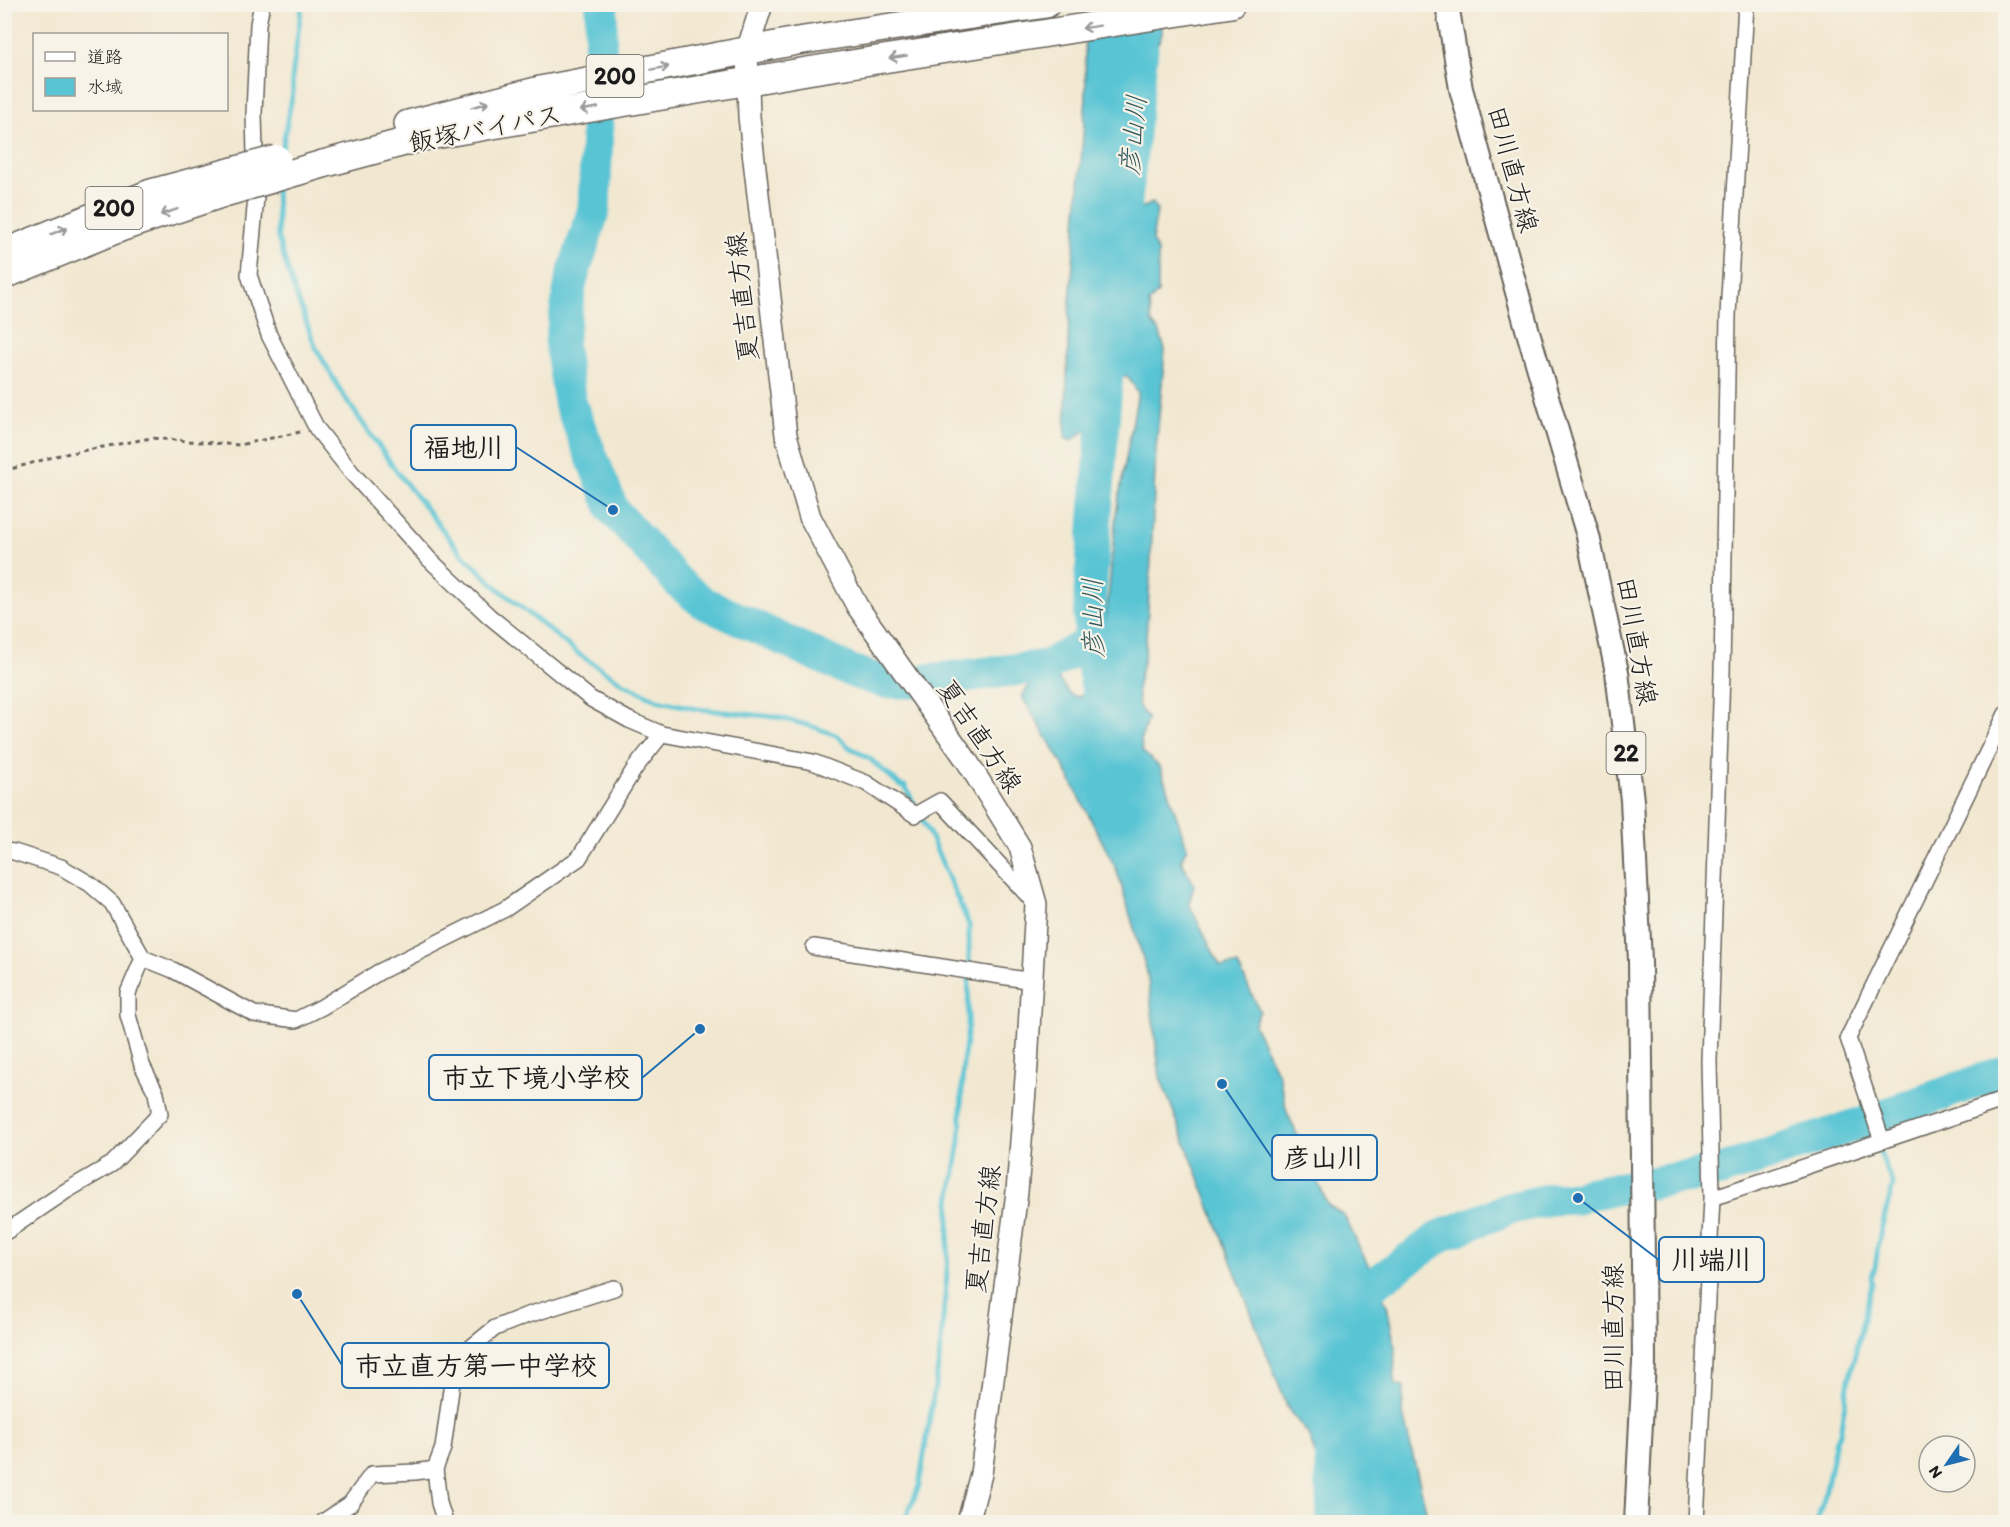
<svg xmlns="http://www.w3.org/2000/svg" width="2010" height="1527" font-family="Itim,'Klee One',sans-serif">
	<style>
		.water { fill: #59c4d4; stroke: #3a7078; stroke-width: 1.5 }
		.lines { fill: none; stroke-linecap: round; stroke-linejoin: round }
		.stream { stroke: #59c4d4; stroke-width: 5 }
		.river { stroke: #59c4d4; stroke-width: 33 }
		.street-casing { stroke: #67635b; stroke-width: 18 }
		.secondary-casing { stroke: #67635b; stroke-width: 24 }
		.primary-casing { stroke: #67635b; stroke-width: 26 }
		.highway-casing { stroke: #67635b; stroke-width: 30 }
		.path { stroke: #67635b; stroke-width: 3; stroke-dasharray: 4.5 4.5; stroke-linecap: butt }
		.street { stroke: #fff; stroke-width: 15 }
		.secondary { stroke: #fff; stroke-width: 21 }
		.primary { stroke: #fff; stroke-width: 22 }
		.highway { stroke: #fff; stroke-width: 27 }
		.highway-bridge-casing { stroke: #67635b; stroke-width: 30; stroke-linecap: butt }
		.highway-bridge { stroke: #fff; stroke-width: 27 }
		.oneway { stroke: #999 }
		.labels { text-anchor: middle; stroke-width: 4.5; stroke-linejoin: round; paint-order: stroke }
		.shield { fill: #f7f3e8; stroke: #5e5c59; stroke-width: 1.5 }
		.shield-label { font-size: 24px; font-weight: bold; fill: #1c1c1c }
		.street-label { font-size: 26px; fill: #1c1c1c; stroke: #f7f3e8 }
		.water-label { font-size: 27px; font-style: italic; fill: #31575c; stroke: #f7f3e8 }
		.leader { fill: none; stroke: #1f6fb2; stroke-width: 2 }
		.callout-dot { fill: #1f6fb2; stroke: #f7f3e8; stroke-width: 2 }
		.callout { fill: #f7f3e8; stroke: #1f6fb2; stroke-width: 2 }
		.callout-label { font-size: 27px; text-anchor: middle; font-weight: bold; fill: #1c1c1c }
	</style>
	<rect width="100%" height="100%" fill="#f7f3e8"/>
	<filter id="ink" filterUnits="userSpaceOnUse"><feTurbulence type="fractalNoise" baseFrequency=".0167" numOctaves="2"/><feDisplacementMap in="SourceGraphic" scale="12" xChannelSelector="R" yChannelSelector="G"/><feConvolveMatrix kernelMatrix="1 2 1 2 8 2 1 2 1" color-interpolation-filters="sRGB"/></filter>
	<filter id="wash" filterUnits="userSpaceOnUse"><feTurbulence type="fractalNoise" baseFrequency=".008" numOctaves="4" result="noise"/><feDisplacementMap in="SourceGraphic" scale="24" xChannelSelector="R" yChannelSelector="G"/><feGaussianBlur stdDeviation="1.35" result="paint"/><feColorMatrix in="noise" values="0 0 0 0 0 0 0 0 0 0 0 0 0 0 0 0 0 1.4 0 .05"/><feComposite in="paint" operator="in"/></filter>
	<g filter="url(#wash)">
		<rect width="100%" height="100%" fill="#f2e8d1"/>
		<path class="water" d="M 1084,5 L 1161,5 L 1162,34 L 1148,65 L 1145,86 L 1131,102 L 1127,227 L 1133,229 L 1139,221 L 1141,208 L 1153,203 L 1157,211 L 1152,241 L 1158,252 L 1158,293 L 1149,303 L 1152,323 L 1160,333 L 1165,350 L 1156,449 L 1150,579 L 1145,653 L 1137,689 L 1139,707 L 1148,719 L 1141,739 L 1142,751 L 1160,767 L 1187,847 L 1181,861 L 1194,884 L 1189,904 L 1220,966 L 1238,965 L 1260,1011 L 1254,1024 L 1279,1076 L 1287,1112 L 1328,1205 L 1344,1215 L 1387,1305 L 1395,1347 L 1394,1384 L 1404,1387 L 1402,1411 L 1429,1522 L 1339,1522 L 1308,1434 L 1288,1409 L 1160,1077 L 1147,972 L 1117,871 L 1061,761 L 1022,697 C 1029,685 1035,667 1050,669 L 1070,694 L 1078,697 L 1086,693 L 1092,684 L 1105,633 L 1116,513 L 1138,392 L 1127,376 C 1099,374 1104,398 1096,417 C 1092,427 1079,435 1071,441 L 1065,438 L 1069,315 L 1086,97 Z"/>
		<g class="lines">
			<path class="stream" d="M 281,154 L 293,92 L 292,78 L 302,4
				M 276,187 L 278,238 L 292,284 L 316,348 L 343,395 L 397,472 L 461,553 L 500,590 L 580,655 L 623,683 L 657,700 L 697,709 L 776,717 L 811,726 L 836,735 L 849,747 L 870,759 L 900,785 L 905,786 L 929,833 L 969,925 L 969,963 L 968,1028 L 963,1062 L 960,1141 L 950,1201 L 947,1275 L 939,1361 L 919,1486 L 904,1522
				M 1816,1522 L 1824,1499 L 1836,1439 L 1840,1433 L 1849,1379 L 1872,1284 L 1871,1277 L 1875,1268 L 1880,1234 L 1893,1185 L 1877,1145"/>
			<path class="river" d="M 602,4 L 594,209 L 571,281 L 561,343 L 570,403 L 613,510 L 680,584 L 704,603 L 851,671 L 884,682 L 913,682 L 1047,666 L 1090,642
				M 1124,219 L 1142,49
				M 1104,717 L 1093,667 L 1090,636 L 1090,592 L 1109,345
				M 1340,1308 L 1441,1236 L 1508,1209 L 1551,1199 L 1578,1198 L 1586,1194 L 1720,1171 L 1868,1121 L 2006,1071
				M 1331,1458 L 1333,1522"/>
		</g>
	</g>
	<g filter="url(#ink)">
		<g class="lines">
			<defs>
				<path id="street" d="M 262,4 L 258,24 L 254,113 L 256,197 L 249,275 L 269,335 L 317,429 L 352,473 L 429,559 L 489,616 L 591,699 L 629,720 L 662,734 L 813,762 L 866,783 L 915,815 L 940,801 L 1034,902
					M 4,851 L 14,852 L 61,867 L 90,884 L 112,903 L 143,958 L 173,970 L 254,1014 L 296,1020 L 322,1007 L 379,972 L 505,909 L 579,858 L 635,768 L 662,734
					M 814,947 L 1032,981
					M 1882,1141 L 1848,1038 L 2006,714
					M 1712,1198 L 2006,1099
					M 4,1233 L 66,1191 L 112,1164 L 160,1114 L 156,1093 L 142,1065 L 128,1015 L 128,993 L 143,958
					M 323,1522 L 350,1504 L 372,1474 L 415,1472 L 435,1469
					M 445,1522 L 439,1503 L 435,1469 L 443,1448 L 453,1375 L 463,1354 L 495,1328 L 525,1316 L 614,1288
					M 1696,1522 L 1712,1198 L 1709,1061 L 1722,673 L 1728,315 L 1746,4"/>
				<path id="secondary" d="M 762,4 L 747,51 L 749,117 L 786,435 L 810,517 L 857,606 L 967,761 L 1020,847 L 1036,904 L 1027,1065 L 1017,1192 L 981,1474 L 968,1522"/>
				<path id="primary" d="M 1447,4 L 1461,89 L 1528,332 L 1588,536 L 1617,672 L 1632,800 L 1640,961 L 1644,1362 L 1636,1522"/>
				<path id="highway" d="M 408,124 L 540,90 L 797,41 L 1046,4
					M 323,164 L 423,137 L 807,71 L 1231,4
					M 4,253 L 151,193 L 226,173
					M 4,275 L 120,228 L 224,193"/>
			</defs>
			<use href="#street" class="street-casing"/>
			<use href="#secondary" class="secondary-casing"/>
			<use href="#primary" class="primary-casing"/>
			<use href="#highway" class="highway-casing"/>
			<path class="path" d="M 4,471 L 60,455 L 151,438 L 239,445 L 300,432"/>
			<use href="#street" class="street"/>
			<use href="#secondary" class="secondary"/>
			<use href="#primary" class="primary"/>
			<use href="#highway" class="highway"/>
			<defs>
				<path id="highway-bridge" d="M 226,173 L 277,159
					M 224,193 L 323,164"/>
			</defs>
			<use href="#highway-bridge" class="highway-bridge-casing"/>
			<use href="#highway-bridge" class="highway-bridge"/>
		</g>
		<defs><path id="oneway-shaft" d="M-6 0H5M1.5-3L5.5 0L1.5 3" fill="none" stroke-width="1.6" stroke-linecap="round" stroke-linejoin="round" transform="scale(1.5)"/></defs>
		<g class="oneway">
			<use href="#oneway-shaft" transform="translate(1091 27) rotate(171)"/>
			<use href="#oneway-shaft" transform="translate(898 57) rotate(171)"/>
			<use href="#oneway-shaft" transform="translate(660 68) rotate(-10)"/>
			<use href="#oneway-shaft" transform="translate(480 105) rotate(-15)"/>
			<use href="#oneway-shaft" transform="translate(589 109) rotate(170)"/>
			<use href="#oneway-shaft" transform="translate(169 212) rotate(161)"/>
			<use href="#oneway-shaft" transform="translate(59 231) rotate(-22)"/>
		</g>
	</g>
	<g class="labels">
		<g class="shield">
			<rect x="586.5" y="55" width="57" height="42" rx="4.5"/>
			<rect x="85.5" y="187" width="57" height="42" rx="4.5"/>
			<rect x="1606.5" y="732" width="39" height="42" rx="4.5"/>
		</g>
		<g class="shield-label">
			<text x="615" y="84">200</text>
			<text x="114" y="216">200</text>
			<text x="1626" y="761">22</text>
		</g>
		<g class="street-label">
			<text transform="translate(485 128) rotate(-11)" y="9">飯塚バイパス</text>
			<text transform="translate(1513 169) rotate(75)" y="9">田川直方線</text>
			<text transform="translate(742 297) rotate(-96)" y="9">夏吉直方線</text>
			<text transform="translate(1637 641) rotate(80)" y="9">田川直方線</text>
			<text transform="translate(980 736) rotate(56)" y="9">夏吉直方線</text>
			<text transform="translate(983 1229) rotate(-83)" y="9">夏吉直方線</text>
			<text transform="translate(1613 1328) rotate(-90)" y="9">田川直方線</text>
		</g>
		<g class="water-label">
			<text transform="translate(1133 135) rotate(-84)" y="9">彦山川</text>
			<text transform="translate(1093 618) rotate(-91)" y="9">彦山川</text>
		</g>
	</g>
	<path class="leader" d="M613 510L516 447M700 1029L642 1078M1222 1084L1272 1158M1578 1198L1659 1260M297 1294L342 1365"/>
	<g class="callout-dot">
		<circle cx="613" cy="510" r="6"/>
		<circle cx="700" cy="1029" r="6"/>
		<circle cx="1222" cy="1084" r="6"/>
		<circle cx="1578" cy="1198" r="6"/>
		<circle cx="297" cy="1294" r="6"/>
	</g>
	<g class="callout">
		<rect x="411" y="425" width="105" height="45" rx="6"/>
		<rect x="429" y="1055" width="213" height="45" rx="6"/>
		<rect x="1272" y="1135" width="105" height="45" rx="6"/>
		<rect x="1659" y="1237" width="105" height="45" rx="6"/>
		<rect x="342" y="1343" width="267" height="45" rx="6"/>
	</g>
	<g class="callout-label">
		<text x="464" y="457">福地川</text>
		<text x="536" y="1087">市立下境小学校</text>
		<text x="1324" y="1167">彦山川</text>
		<text x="1712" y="1269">川端川</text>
		<text x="476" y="1375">市立直方第一中学校</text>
	</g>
	<rect width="2010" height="1527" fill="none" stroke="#f7f3e8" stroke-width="24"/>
	<rect x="33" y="33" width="195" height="78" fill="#f7f3e8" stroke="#9f9d96" stroke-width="1.5"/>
	<rect x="45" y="52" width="30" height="9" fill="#ffffff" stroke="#9f9d96" stroke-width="1.5"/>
	<text x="87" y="63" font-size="18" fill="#1c1c1c">道路</text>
	<rect x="45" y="78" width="30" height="18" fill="#59c4d4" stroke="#9f9d96" stroke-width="1.5"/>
	<text x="87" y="93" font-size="18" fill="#1c1c1c">水域</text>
	<g transform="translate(1947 1464) rotate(235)"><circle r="28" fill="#f7f3e8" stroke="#9f9d96" stroke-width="1.5"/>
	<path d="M0-4.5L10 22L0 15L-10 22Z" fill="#1f6fb2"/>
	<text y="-9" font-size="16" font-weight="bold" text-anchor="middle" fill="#1c1c1c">N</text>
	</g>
</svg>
